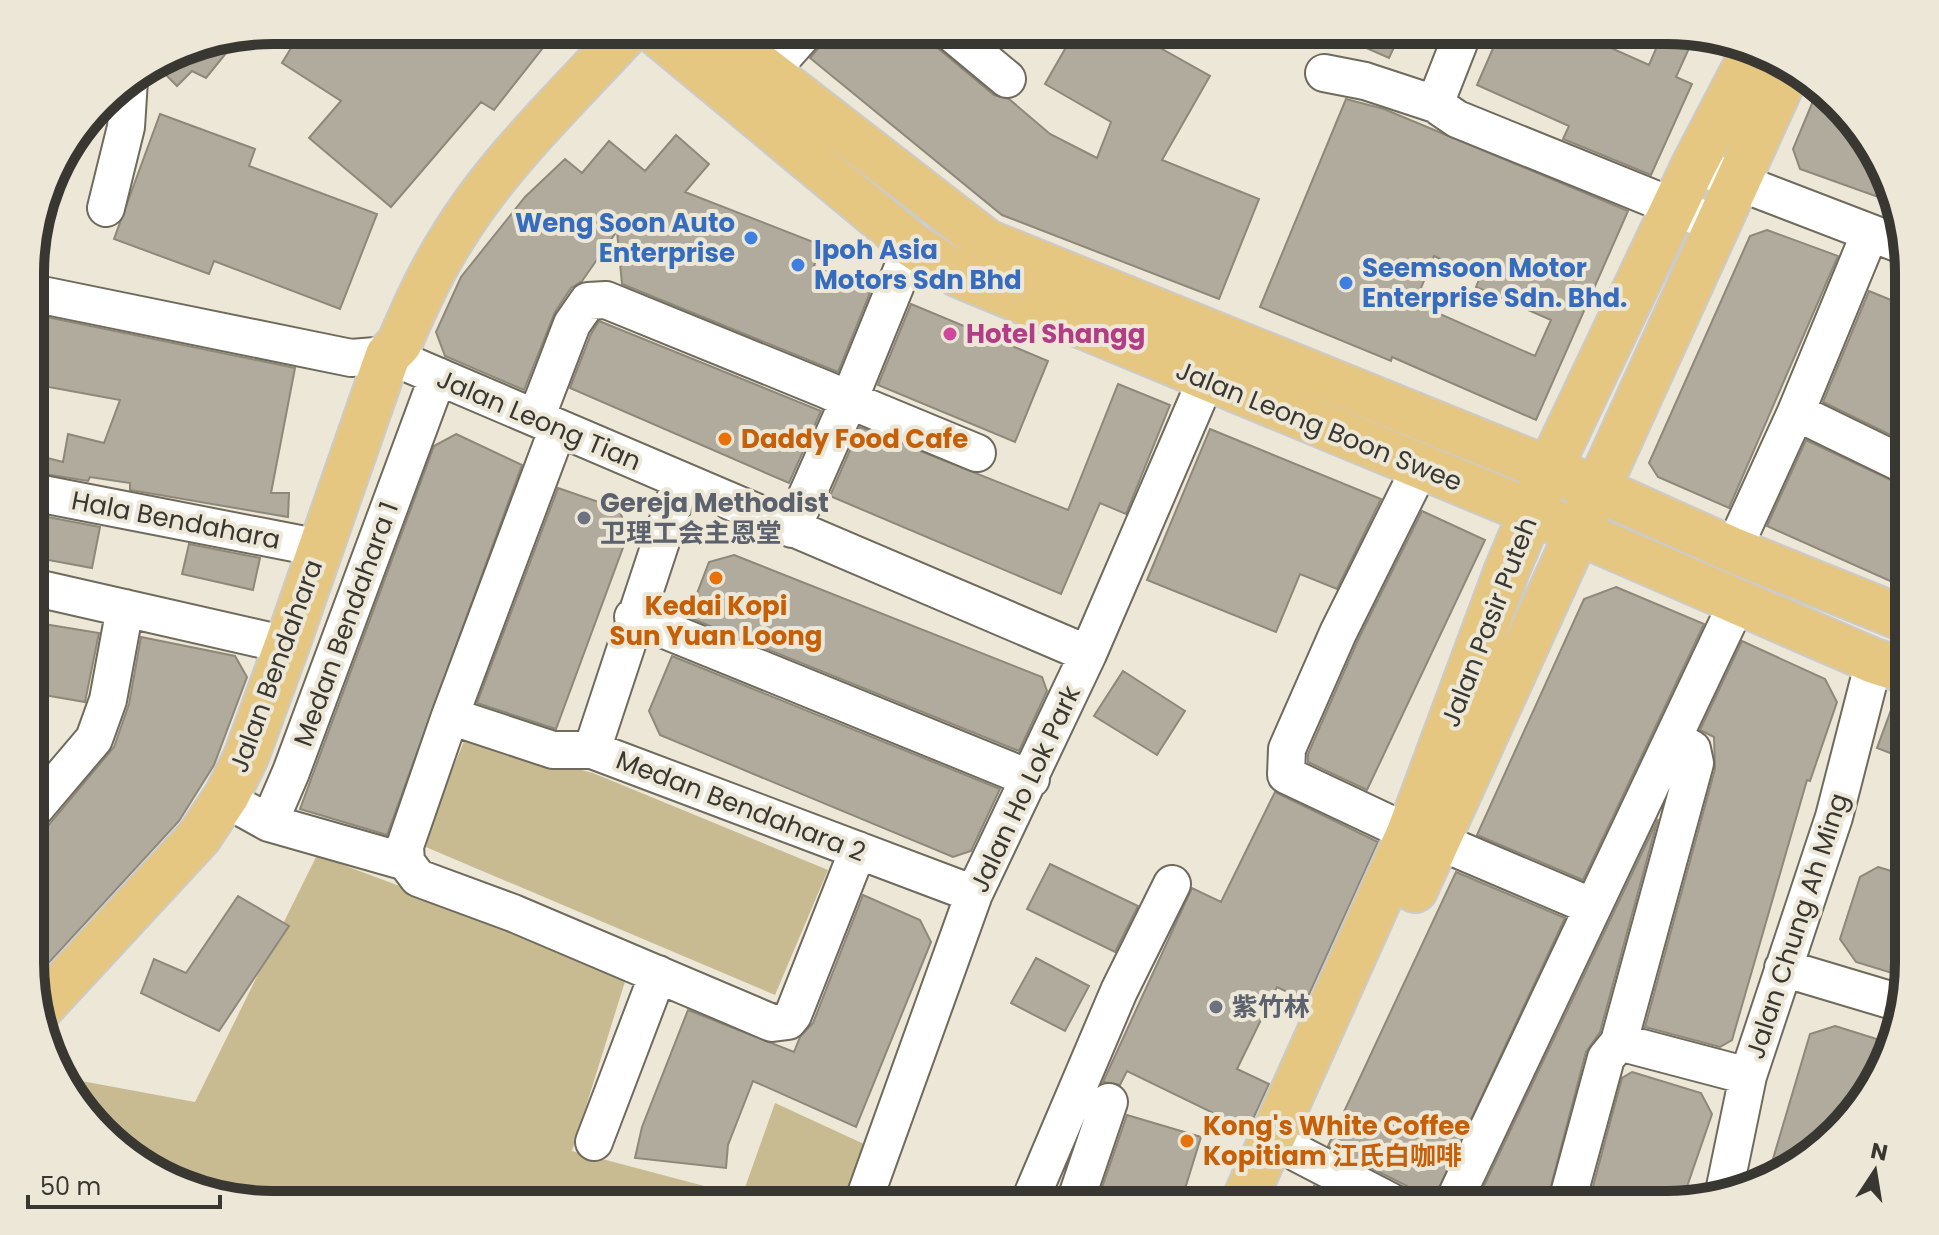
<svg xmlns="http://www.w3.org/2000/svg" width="1939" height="1235" font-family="Poppins,'Noto Sans SC',sans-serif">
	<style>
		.green { fill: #c9bb91 }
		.building { fill: #b0ab9d; stroke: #8d887a; stroke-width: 2; fill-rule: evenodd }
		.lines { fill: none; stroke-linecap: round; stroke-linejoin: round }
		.minor-casing { stroke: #6f6a5c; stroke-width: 40 }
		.major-casing { stroke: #cccbc9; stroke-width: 48 }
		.minor { stroke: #fff; stroke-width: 36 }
		.major { stroke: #e5c781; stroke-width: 44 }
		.shop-dot { fill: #3f7fe0; stroke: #ece7d7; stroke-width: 3 }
		.hotel-dot { fill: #d1479c; stroke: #ece7d7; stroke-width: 3 }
		.food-dot { fill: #e8710a; stroke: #ece7d7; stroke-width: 3 }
		.worship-dot { fill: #6b7280; stroke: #ece7d7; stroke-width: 3 }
		.labels { text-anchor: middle; stroke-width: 8; stroke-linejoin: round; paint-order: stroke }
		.shop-label { font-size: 26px; font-weight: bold; fill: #366cbe; stroke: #ece7d7; text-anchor: start }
		.hotel-label { font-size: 26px; font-weight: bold; fill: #b23c85; stroke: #ece7d7; text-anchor: start }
		.street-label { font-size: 26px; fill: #393731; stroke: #ece7d7 }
		.food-label { font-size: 26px; font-weight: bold; fill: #c56008; stroke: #ece7d7; text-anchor: start }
		.worship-label { font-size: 26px; font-weight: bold; fill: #5b616d; stroke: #ece7d7; text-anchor: start }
		.rim { fill: none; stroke: #393731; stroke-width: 10 }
	</style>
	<rect width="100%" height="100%" fill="#ece7d7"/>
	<path class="green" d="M 465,739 L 593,773 L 828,870 L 775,995 L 421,845 Z
		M 317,855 L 628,972 L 572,1151 L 742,1196 L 775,1103 L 864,1144 L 843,1205 L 273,1205 L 196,1192 L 138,1164 L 63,1084 L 60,1077 L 195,1102 Z"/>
	<path class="building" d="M 302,30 L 557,30 L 494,110 L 481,102 L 391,207 L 309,138 L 341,101 L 282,63 Z
		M 827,30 L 928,30 L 935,46 L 994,95 L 1009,99 L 1050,134 L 1097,158 L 1111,122 L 1045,84 L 1065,49 L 1041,30 L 1128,30 L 1210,76 L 1162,160 L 1259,199 L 1219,299 L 1002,215 L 810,58 L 823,43 Z
		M 1372,30 L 1402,30 L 1389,58 L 1364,47 Z
		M 1501,30 L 1571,30 L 1649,65 L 1664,30 L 1695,35 L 1676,77 L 1692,84 L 1651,175 L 1563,139 L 1569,126 L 1477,85 Z
		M 239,37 L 206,78 L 192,71 L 177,86 L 161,70 L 181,48 Z
		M 1818,89 L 1877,152 L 1887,185 L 1881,198 L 1800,169 L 1793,149 Z
		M 1346,99 L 1384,109 L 1628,211 L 1536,420 L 1392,357 L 1391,361 L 1260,307 ZM 1434,256 L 1480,277 L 1476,287 L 1551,320 L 1535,356 L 1415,303 Z
		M 160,114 L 255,149 L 249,166 L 377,214 L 340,309 L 214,261 L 209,274 L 114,239 Z
		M 676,135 L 709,164 L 685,192 L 821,245 L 814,266 L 871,290 L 838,372 L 622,284 L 617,231 L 582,281 L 571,288 L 555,312 L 524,390 L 445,356 L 436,332 L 461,277 L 525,197 L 565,159 L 582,173 L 609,141 L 645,171 Z
		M 1767,230 L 1838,256 L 1729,508 L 1658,477 L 1649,463 L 1750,236 Z
		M 1869,291 L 1908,307 L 1907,443 L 1823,402 Z
		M 911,304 L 1048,361 L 1015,442 L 878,385 Z
		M 32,314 L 295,368 L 271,493 L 289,493 L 288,517 L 130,490 L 130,483 L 90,477 L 88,481 L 32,472 L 32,454 L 63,462 L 68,434 L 104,443 L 120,400 L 32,384 Z
		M 599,321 L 821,411 L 789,483 L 570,388 L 591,334 Z
		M 1118,384 L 1170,405 L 1126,514 L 1100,503 L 1061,594 L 830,496 L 860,427 L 1068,510 Z
		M 1210,429 L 1381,499 L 1337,589 L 1300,574 L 1276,632 L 1147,580 Z
		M 456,434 L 522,465 L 387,835 L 300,809 L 434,446 Z
		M 1806,440 L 1908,488 L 1908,589 L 1767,526 Z
		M 558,488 L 619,509 L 628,534 L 556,729 L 477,703 Z
		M 1422,511 L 1485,540 L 1367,790 L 1308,762 L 1308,754 L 1357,642 Z
		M 32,514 L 100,527 L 92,568 L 32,557 Z
		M 189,544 L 260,558 L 253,590 L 182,574 Z
		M 734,555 L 1042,677 L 1047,691 L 1019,751 L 688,617 L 709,562 Z
		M 1616,587 L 1704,624 L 1583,880 L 1477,835 L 1584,599 Z
		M 32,622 L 99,633 L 85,702 L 32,693 Z
		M 141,637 L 235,656 L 247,677 L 214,765 L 179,821 L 32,981 L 32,833 L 48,826 L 114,747 L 129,704 Z
		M 1742,641 L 1825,679 L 1837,702 L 1810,781 L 1807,780 L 1732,1040 L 1720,1047 L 1645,1027 L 1715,769 L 1714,737 L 1700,730 Z
		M 672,656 L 1000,789 L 971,851 L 953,857 L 660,735 L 649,711 Z
		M 1123,671 L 1185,711 L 1157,755 L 1094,716 Z
		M 1897,694 L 1908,696 L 1908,760 L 1877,748 Z
		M 1275,792 L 1378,842 L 1306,1001 L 1277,987 L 1237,1069 L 1269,1084 L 1248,1130 L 1127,1071 L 1120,1085 L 1103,1082 L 1192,888 L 1221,902 Z
		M 1658,819 L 1600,1032 L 1586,1052 L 1546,1205 L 1475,1205 Z
		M 1050,864 L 1138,906 L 1115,952 L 1027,909 Z
		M 1878,867 L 1908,876 L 1908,978 L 1856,962 L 1840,939 L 1860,877 Z
		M 1456,872 L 1565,918 L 1431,1205 L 1418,1205 L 1415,1194 L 1407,1186 L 1328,1146 Z
		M 863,895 L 920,920 L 931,942 L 856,1127 L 753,1081 L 728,1145 L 726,1168 L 635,1158 L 642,1127 L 688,1010 L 794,1052 L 800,1037 L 813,1023 Z
		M 238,896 L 289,926 L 219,1031 L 141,993 L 154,959 L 186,973 Z
		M 1036,958 L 1089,986 L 1065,1031 L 1011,1003 Z
		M 1835,1026 L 1886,1042 L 1868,1097 L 1787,1173 L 1767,1179 L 1810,1034 Z
		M 1632,1072 L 1701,1093 L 1712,1114 L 1681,1204 L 1588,1205 L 1622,1078 Z
		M 1127,1115 L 1201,1137 L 1180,1205 L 1096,1205 Z
		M 1314,1186 L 1351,1205 L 1309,1205 Z"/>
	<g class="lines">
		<defs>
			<path id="minor" d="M 948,30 L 1007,79
				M 1464,30 L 1435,104 L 1457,119 L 1716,224
				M 1324,73 L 1365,81 L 1435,104
				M 768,74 L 807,30
				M 1694,165 L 1905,246
				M 106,208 L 126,127 L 129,80
				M 912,245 L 849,400 L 977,453
				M 47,296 L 351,358 L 388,355 L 1088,654
				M 1796,412 L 1870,233
				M 536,418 L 572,324 L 588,301 L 606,300 L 827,390 L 849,400 L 792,529
				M 32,492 L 320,548
				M 1733,550 L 1796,412 L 1909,467
				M 32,587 L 287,645
				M 633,617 L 1031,779
				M 450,716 L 558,428
				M 592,750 L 681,481
				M 224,798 L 269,823 L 291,772 L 438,376
				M 32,812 L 94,739 L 108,700 L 125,608
				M 269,823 L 406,862
				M 1409,833 L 1286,775 L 1287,749 L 1338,633 L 1420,468
				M 1438,841 L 1593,907
				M 858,850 L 793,1015 L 788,1021 L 772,1023 L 513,913 L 418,878 L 406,862 L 405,846 L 450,716 L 553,750 L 592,750 L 974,894
				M 1783,968 L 1900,1003
				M 1619,1042 L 1695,763 L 1692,749 L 1673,738
				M 594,1142 L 658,974
				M 1297,1153 L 1397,1205
				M 1724,1192 L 1748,1076 L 1834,817 L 1874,661
				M 862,1205 L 974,894 L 1088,654 L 1206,380
				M 1028,1205 L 1119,991 L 1172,884
				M 1074,1205 L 1109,1102
				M 1452,1205 L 1737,603
				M 1566,1205 L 1606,1058 L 1619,1042 L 1748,1076"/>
			<path id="major" d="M 653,30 L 912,245 L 959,275 L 1531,512 L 1874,661 L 1909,672
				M 714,30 L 987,242 L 1595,488 L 1733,550 L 1909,621
				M 1415,890 L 1790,66
				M 38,1011 L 199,837 L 227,795 L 246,757 L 287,645 L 388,355 L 399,344 C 414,309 430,273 451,240 C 498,162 568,97 629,30
				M 1242,1205 L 1409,833 L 1507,570 L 1549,470 L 1694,165 L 1755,48"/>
		</defs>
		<use href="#minor" class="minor-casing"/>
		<use href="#major" class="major-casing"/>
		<use href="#minor" class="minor"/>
		<use href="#major" class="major"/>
	</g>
	<g class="shop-dot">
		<circle cx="751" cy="238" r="8"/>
		<circle cx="798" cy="265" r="8"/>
		<circle cx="1346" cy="283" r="8"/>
	</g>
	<circle class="hotel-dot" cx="950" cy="334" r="8"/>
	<g class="food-dot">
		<circle cx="725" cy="439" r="8"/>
		<circle cx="716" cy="578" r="8"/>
		<circle cx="1187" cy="1141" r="8"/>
	</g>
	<g class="worship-dot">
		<circle cx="584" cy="518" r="8"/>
		<circle cx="1216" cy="1007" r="8"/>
	</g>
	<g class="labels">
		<g class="shop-label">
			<text x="735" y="232" text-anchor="end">Weng Soon Auto<tspan x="735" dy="30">Enterprise</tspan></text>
			<text x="814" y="259">Ipoh Asia<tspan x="814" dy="30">Motors Sdn Bhd</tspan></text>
			<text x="1362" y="277">Seemsoon Motor<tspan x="1362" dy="30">Enterprise Sdn. Bhd.</tspan></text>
		</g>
		<g class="hotel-label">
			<text x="966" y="343">Hotel Shangg</text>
		</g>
		<g class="street-label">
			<text transform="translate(539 420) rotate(23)" y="9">Jalan Leong Tian</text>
			<text transform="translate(1319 426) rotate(22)" y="9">Jalan Leong Boon Swee</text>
			<text transform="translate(176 520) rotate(11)" y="9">Hala Bendahara</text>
			<text transform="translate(1489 622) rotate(-69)" y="9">Jalan Pasir Puteh</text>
			<text transform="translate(346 624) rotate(-70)" y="9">Medan Bendahara 1</text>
			<text transform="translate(276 666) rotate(-70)" y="9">Jalan Bendahara</text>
			<text transform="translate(1025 789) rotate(-65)" y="9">Jalan Ho Lok Park</text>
			<text transform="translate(741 806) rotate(21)" y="9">Medan Bendahara 2</text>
			<text transform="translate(1797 926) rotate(-72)" y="9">Jalan Chung Ah Ming</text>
		</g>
		<g class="food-label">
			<text x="741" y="448">Daddy Food Cafe</text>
			<text x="716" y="615" text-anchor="middle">Kedai Kopi<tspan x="716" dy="30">Sun Yuan Loong</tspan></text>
			<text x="1203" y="1135">Kong's White Coffee<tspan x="1203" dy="30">Kopitiam 江氏白咖啡</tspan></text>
		</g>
		<g class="worship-label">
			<text x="600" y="512">Gereja Methodist<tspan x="600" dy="30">卫理工会主恩堂</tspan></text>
			<text x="1232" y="1016">紫竹林</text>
		</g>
	</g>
	<path d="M0 0H1939V1235H0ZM273 44H1666A229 229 0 0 1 1895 273V962A229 229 0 0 1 1666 1191H273A229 229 0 0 1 44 962V273A229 229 0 0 1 273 44Z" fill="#ece7d7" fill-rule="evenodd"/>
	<path class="rim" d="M273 44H1666A229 229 0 0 1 1895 273V962A229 229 0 0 1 1666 1191H273A229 229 0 0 1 44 962V273A229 229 0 0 1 273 44Z"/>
	<g transform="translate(1875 1171) rotate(12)" stroke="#ece7d7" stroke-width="6" paint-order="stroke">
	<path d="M0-6L14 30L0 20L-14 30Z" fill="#393731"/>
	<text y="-12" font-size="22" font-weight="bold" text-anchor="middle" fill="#393731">N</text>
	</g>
	<path d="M28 1195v12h192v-12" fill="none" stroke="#393731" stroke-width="4"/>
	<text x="40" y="1195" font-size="24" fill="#393731" stroke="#ece7d7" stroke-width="6" paint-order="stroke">50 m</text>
</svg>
